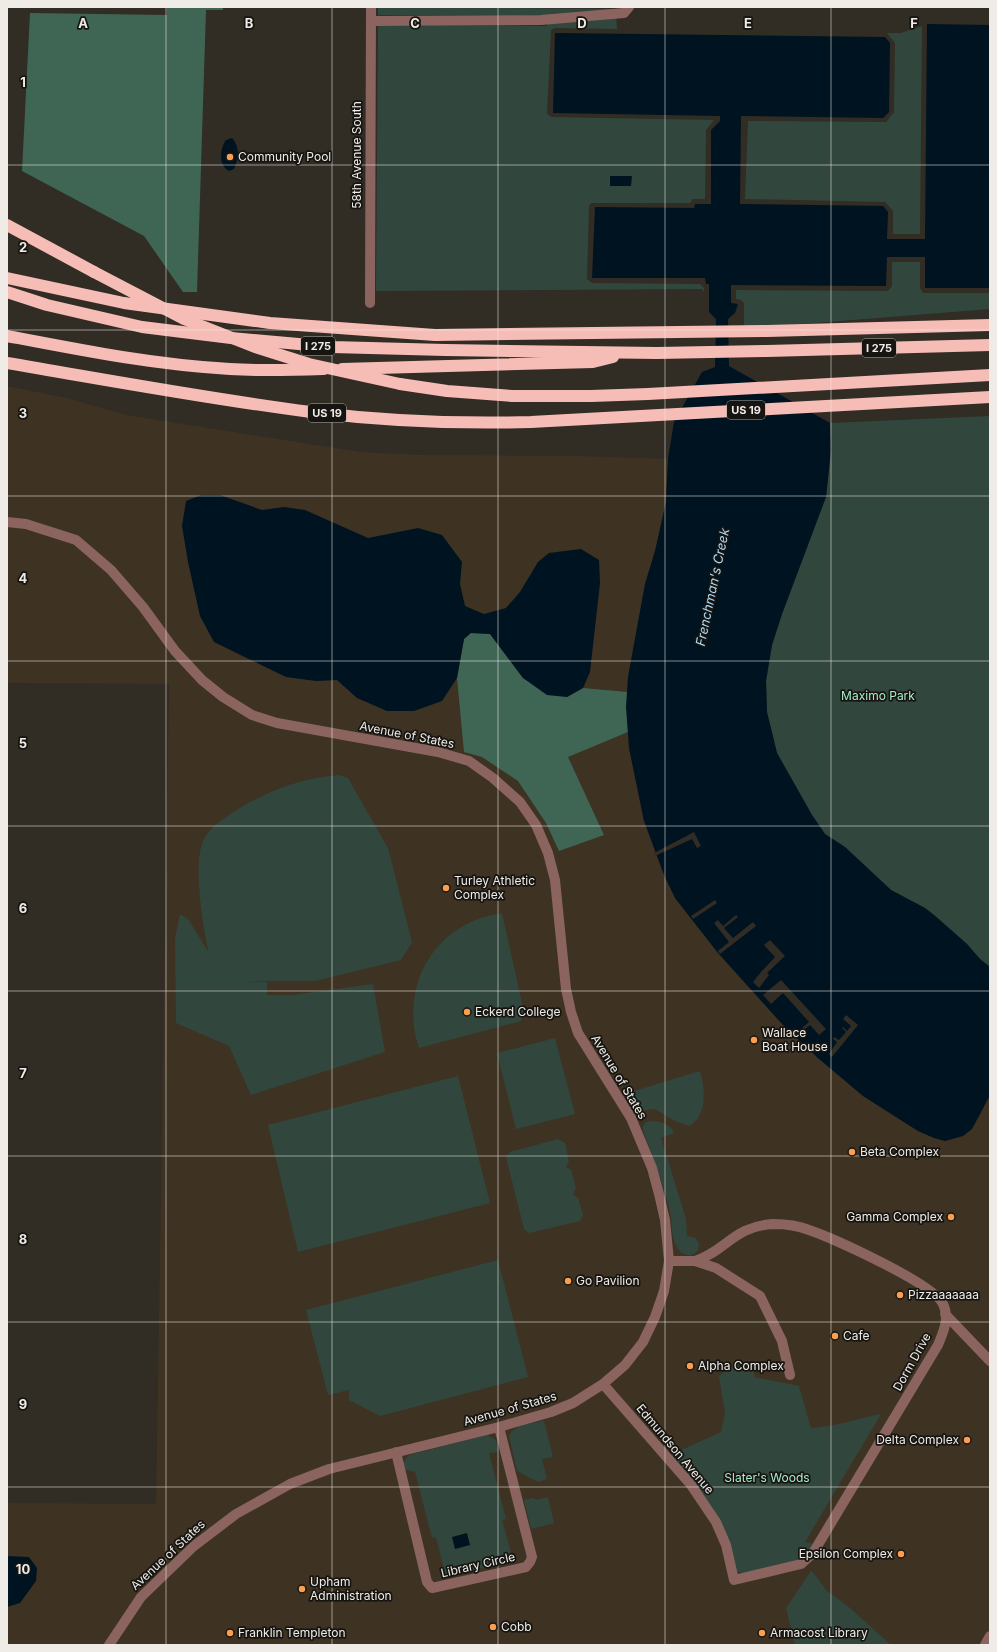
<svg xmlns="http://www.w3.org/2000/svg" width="997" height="1652" font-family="Inter,sans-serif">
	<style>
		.education { fill: #3e3223 }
		.green { fill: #31473d }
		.forest { fill: #3f6654 }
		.water { fill: #001321 }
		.pier { fill: #312c24 }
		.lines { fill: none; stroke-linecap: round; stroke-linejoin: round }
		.minor { stroke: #8b6460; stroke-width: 10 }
		.highway { stroke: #f6bcb6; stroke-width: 12 }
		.highway-bridge { stroke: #f6bcb6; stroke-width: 12 }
		.grid { fill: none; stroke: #efece7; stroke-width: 1; stroke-opacity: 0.55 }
		.poi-dot { fill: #fb9e50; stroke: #171511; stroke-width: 1.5 }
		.labels { text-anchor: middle; stroke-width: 3.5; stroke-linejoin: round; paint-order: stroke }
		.shield { fill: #171511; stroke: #aeaca7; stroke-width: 1 }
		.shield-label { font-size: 11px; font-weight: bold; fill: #efece7 }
		.street-label { font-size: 12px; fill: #efece7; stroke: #171511 }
		.poi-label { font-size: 12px; fill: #efece7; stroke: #171511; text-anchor: start }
		.park-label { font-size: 12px; fill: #a7edcc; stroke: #171511 }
		.water-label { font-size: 13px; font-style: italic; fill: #abdcfb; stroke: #171511 }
		.grid-label { font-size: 13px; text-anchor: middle; font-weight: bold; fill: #efece7; stroke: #171511; stroke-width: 3.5; stroke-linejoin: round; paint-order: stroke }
	</style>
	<rect width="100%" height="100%" fill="#312c24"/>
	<path class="education" d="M 7,386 L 67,398 L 126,415 L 361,452 L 420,455 L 581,456 L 668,459 L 666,502 L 655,551 L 645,584 L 628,677 L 629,748 L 644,821 L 664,875 L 675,898 L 718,953 L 783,1025 L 818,1058 L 863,1096 L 918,1131 L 934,1138 L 945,1141 L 963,1136 L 979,1117 L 990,1095 L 990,1645 L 7,1645 L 7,1503 L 156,1504 L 169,684 L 7,683 Z"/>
	<path class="green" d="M 378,7 L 616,9 L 617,29 L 555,28 L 551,30 L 547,114 L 552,117 L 714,120 L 706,130 L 705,199 L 693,199 L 690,203 L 591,203 L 589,206 L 587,279 L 592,283 L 700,284 L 704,288 L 704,292 L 702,289 L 376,291 L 378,26 L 547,26 L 547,15 L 378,15 Z
		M 922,26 L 920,234 L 893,234 L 893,211 L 885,202 L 745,199 L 748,121 L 886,122 L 894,112 L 895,43 L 887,33 L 901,33 Z
		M 892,262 L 920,262 L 920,288 L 923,293 L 990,293 L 990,309 L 777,326 L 744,326 L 744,303 L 741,300 L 736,299 L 736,290 L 888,291 L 892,286 Z
		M 990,416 L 990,967 L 980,959 L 967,944 L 934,915 L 925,908 L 891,890 L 845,847 L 825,834 L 812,815 L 777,753 L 767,712 L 766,681 L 772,645 L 782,614 L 826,497 L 831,450 L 830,423 Z
		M 339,775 L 348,778 L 388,848 L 412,942 L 401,960 L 315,981 L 246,981 L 267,982 L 267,995 L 292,995 L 373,984 L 385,1052 L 251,1095 L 229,1046 L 176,1023 L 175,939 L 180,914 L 188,919 L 209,953 C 203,929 192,861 204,839 C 209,829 219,822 228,816 C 261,793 299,778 339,775 Z
		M 502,913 L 524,1012 L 521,1021 L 419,1048 C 402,998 423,943 473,921 C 482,917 493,915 502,913 Z
		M 555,1038 L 575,1114 L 516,1129 L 497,1053 Z
		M 700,1071 C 705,1088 708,1116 689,1126 L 673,1120 L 655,1109 L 639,1111 L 634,1091 Z
		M 458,1076 L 490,1203 L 298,1252 L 268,1125 Z
		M 651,1121 C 659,1121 671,1124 674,1133 L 661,1138 L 686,1219 L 687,1236 L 696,1238 L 699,1244 L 698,1250 C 693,1257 684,1257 678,1249 C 670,1238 673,1221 669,1207 C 662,1181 653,1156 643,1131 L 643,1126 L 646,1122 Z
		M 558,1139 L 565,1143 L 569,1161 L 566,1167 L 571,1170 L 576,1188 L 573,1194 L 578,1198 L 583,1215 L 580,1221 L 529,1233 L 524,1229 L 506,1157 L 510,1152 Z
		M 498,1260 L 528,1377 L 380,1416 L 349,1400 L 349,1390 L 328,1395 L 306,1310 Z
		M 754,1364 L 754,1377 L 799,1386 L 811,1428 C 835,1427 858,1418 881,1414 L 805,1542 L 815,1544 L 801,1559 L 746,1574 L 733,1571 L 727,1544 L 668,1456 L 721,1432 L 725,1413 L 719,1376 L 731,1367 Z
		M 544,1421 L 553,1457 L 542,1459 L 547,1479 L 538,1482 L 517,1471 L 509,1436 C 515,1424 532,1423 544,1421 Z
		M 487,1435 L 496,1440 L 499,1450 L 498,1452 L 489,1453 L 506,1519 L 502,1520 L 513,1560 L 446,1577 L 436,1537 L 432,1538 L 415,1472 L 404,1469 C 403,1462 405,1459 409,1455 Z
		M 548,1497 L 554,1523 L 531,1529 L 524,1500 L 532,1498 L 537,1500 Z
		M 811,1571 L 816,1576 L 826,1590 L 850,1608 L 891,1645 L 795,1645 L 786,1608 Z"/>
	<path class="forest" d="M 167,7 L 223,7 L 223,10 L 206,10 L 197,292 L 183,292 L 144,236 L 22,171 L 30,13 L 167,15 Z
		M 470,633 L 490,634 L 523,678 L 567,697 L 583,688 L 627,692 L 628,732 L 568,757 L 604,835 L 559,851 L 546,823 L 518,781 L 482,757 L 464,752 L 457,678 L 464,639 Z"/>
	<path class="water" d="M 927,24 L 990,25 L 990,288 L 925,288 L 925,257 L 887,257 L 886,286 L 731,285 L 731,303 L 738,304 L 735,313 L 728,319 L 729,366 L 830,423 L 831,450 L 826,497 L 782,614 L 772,645 L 766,681 L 767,712 L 777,753 L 812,815 L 825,834 L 845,847 L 891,890 L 925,908 L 934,915 L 967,944 L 980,959 L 990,967 L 990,1095 L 972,1129 L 963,1136 L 945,1141 L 934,1138 L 918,1131 L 863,1096 L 818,1058 L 783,1025 L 718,953 L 675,898 L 664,875 L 644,821 L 629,748 L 626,707 L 628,677 L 645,584 L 655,551 L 666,502 L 668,459 L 674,422 L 702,372 L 715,367 L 716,319 L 709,312 L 709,284 L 706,284 L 705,278 L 592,278 L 595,207 L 694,208 L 695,204 L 711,204 L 711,130 L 720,121 L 720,116 L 553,113 L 555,33 L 885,37 L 890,43 L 889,112 L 883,118 L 741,116 L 740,204 L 883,206 L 888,212 L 887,239 L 925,239 Z
		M 232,138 C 240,147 239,158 234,169 L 229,171 C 218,166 220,148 226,140 Z
		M 610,176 L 632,176 L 631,186 L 610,186 Z
		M 201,495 L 220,495 L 262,510 L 284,507 L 305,510 L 368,538 L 418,528 L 442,535 L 462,562 L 460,584 L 465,606 L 484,614 L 506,608 L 520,592 L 538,562 L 549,553 L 581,549 L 599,560 L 600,583 L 590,672 L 583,688 L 567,697 L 547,695 L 523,678 L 490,634 L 471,633 L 464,639 L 457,678 L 442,701 L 414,711 L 387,711 L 357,698 L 337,680 L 316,681 L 286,677 L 214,642 L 200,616 L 188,562 L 182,526 L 186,501 Z
		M 467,1533 L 470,1545 L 455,1549 L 452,1537 Z
		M 7,1556 L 29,1557 L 37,1568 L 36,1581 L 20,1603 L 7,1607 Z"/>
	<path class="pier" d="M 694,832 L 701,846 L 697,848 L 692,839 L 655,856 L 654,853 Z
		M 715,900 L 717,903 L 693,919 L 691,916 Z
		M 736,915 L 738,917 L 724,928 L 733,938 L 753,922 L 756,926 L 720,954 L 718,951 L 729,942 L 714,923 L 718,920 L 723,926 Z
		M 770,940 L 785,956 L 767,973 L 769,975 L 759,988 L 753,982 L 761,972 L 775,957 L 764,945 Z
		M 781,980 L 826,1029 L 819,1035 L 810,1025 L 804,1030 L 802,1028 L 809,1022 L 783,993 L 771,1004 L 763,995 Z
		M 846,1015 L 858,1025 L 832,1057 L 829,1054 L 837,1042 L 833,1039 L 834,1037 L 839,1040 L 846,1032 L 842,1028 L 843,1027 L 847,1031 L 851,1026 L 843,1019 Z"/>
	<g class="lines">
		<path class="minor" d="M 371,21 L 541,20 L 624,13 L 629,7
			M 370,303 L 371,7
			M 7,522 L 26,524 L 76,540 L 111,570 L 143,607 L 175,651 L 202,680 L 223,697 L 252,715 L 277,723 L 438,752 L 469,761 L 493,778 L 520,802 L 536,825 L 548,853 L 555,880 L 566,989 L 571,1012 L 578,1033 L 631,1118 L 652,1168 L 659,1194 L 665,1220 L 669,1261 L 664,1291 L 655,1317 L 643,1342 L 625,1365 L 603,1384 L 573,1403 L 551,1412 L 499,1427 L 329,1469 L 290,1484 L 236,1514 L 194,1546 L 141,1597 L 109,1645
			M 669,1261 L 695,1261 L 716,1268 L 760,1296 L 782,1341 L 790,1375
			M 945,1314 L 990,1361
			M 603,1384 L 691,1485 L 716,1522 L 726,1545 L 734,1580 L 801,1564 L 813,1553 L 938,1345 C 943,1333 950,1318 943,1304 C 934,1284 833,1238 809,1230 C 799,1226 784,1224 773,1224 C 734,1226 726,1251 695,1261
			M 396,1452 L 427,1582 L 432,1588 L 526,1567 L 530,1562 L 532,1557 L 499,1427
			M 985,1645 L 990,1636"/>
		<path class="highway" d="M 7,225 L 94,272
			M 7,278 L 124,303 L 270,323 L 435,335 L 767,331 L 990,325
			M 7,292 L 47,305 L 142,327 L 231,338 L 332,347 L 445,350 L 657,353 L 767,351 L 990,345
			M 7,336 C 80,350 155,365 230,369 C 261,371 292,370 324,369
			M 7,363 C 108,380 209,399 311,412 C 384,421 458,424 531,422 L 990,397
			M 342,369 L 593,362 L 613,357
			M 400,384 L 447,391 L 512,396 L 591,396 L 648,394 L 990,375"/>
		<path class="highway-bridge" d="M 94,272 L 184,319 L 255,347 L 309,364 L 400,384"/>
	</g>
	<path class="grid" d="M 166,7 L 166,1645M 332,7 L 332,1645M 498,7 L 498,1645M 665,7 L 665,1645M 831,7 L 831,1645M 7,165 L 990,165M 7,330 L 990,330M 7,496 L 990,496M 7,661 L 990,661M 7,826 L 990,826M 7,991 L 990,991M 7,1156 L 990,1156M 7,1322 L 990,1322M 7,1487 L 990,1487"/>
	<g class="poi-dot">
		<circle cx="230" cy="157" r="4"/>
		<circle cx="446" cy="888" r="4"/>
		<circle cx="467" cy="1012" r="4"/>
		<circle cx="754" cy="1040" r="4"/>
		<circle cx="852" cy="1152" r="4"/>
		<circle cx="951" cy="1217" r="4"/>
		<circle cx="568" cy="1281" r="4"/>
		<circle cx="900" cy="1295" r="4"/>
		<circle cx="835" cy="1336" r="4"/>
		<circle cx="690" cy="1366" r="4"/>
		<circle cx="967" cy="1440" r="4"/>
		<circle cx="901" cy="1554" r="4"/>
		<circle cx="302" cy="1589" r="4"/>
		<circle cx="493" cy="1627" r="4"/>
		<circle cx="230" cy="1633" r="4"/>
		<circle cx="762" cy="1633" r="4"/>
	</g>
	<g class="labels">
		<g class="shield">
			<rect x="301" y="337" width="34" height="18" rx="3"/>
			<rect x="862" y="339" width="34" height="18" rx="3"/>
			<rect x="727" y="401" width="38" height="18" rx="3"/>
			<rect x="308" y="404" width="38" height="18" rx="3"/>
		</g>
		<g class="shield-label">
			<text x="318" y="350">I 275</text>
			<text x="879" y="352">I 275</text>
			<text x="746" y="414">US 19</text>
			<text x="327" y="417">US 19</text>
		</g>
		<g class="street-label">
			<text transform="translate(357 155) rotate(-90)" y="4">58th Avenue South</text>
			<text transform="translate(407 735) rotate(11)" y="4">Avenue of States</text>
			<text transform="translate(619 1077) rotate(59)" y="4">Avenue of States</text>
			<text transform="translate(912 1362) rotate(-61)" y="4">Dorm Drive</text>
			<text transform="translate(510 1409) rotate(-16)" y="4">Avenue of States</text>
			<text transform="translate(675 1449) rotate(50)" y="4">Edmundson Avenue</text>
			<text transform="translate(168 1555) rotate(-43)" y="4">Avenue of States</text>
			<text transform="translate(478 1565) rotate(-13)" y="4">Library Circle</text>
		</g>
		<g class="poi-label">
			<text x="238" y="161">Community Pool</text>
			<text x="454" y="885">Turley Athletic<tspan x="454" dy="14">Complex</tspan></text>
			<text x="475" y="1016">Eckerd College</text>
			<text x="762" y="1037">Wallace<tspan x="762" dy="14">Boat House</tspan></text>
			<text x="860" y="1156">Beta Complex</text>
			<text x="943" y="1221" text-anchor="end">Gamma Complex</text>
			<text x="576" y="1285">Go Pavilion</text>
			<text x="908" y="1299">Pizzaaaaaaa</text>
			<text x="843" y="1340">Cafe</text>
			<text x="698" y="1370">Alpha Complex</text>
			<text x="959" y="1444" text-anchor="end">Delta Complex</text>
			<text x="893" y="1558" text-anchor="end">Epsilon Complex</text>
			<text x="310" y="1586">Upham<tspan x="310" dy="14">Administration</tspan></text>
			<text x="501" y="1631">Cobb</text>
			<text x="238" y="1637">Franklin Templeton</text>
			<text x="770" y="1637">Armacost Library</text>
		</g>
		<g class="park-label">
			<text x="878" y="700">Maximo Park</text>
			<text x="767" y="1482">Slater's Woods</text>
		</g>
		<g class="water-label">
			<text transform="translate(712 587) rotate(-78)" y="5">Frenchman's Creek</text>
		</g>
	</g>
	<g class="grid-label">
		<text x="83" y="28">A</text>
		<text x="249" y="28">B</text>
		<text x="415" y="28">C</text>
		<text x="582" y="28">D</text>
		<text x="748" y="28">E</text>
		<text x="914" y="28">F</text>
		<text x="23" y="87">1</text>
		<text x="23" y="252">2</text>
		<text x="23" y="418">3</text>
		<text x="23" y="583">4</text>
		<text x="23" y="748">5</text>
		<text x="23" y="913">6</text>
		<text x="23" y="1078">7</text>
		<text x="23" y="1244">8</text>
		<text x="23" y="1409">9</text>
		<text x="23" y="1574">10</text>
	</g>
	<rect width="997" height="1652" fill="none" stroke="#efece7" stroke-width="16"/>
</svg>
